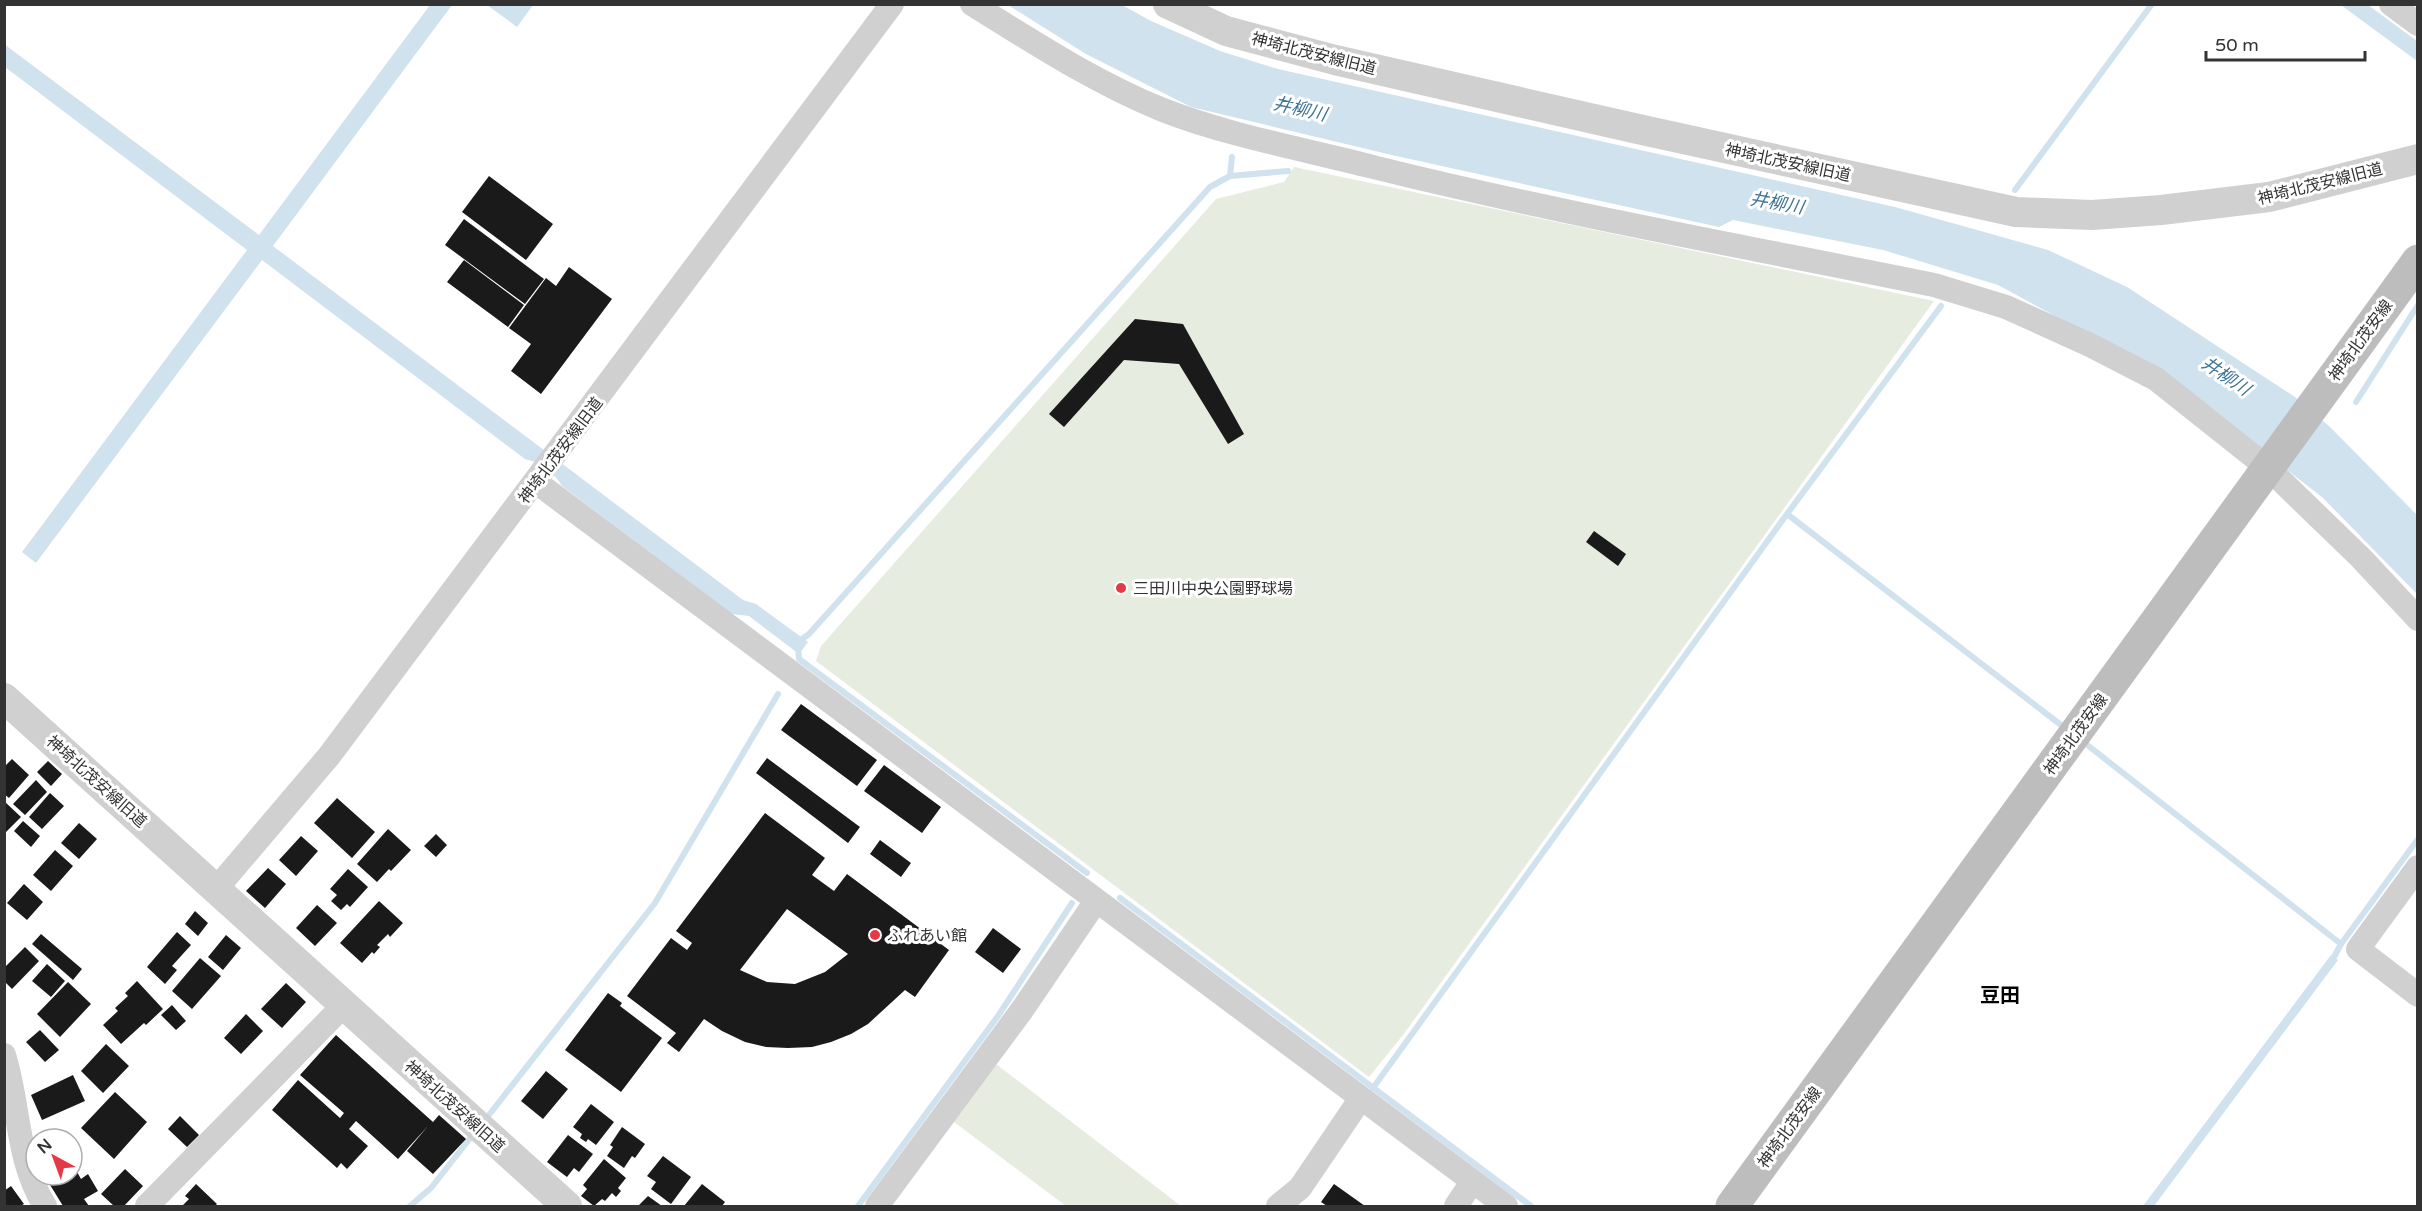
<svg xmlns="http://www.w3.org/2000/svg" width="2422" height="1211" font-family="'Varela Round','Noto Sans JP',sans-serif">
	<style>
		.green { fill: #e6ecdf }
		.water { fill: #cfe2ee }
		.lines { fill: none; stroke-linecap: round; stroke-linejoin: round }
		.stream { stroke: #cfe2ee; stroke-width: 6 }
		.building { fill: #1a1a1a; fill-rule: evenodd }
		.minor { stroke: #d0d0d0; stroke-width: 24 }
		.tertiary { stroke: #d0d0d0; stroke-width: 30 }
		.secondary { stroke: #bdbdbd; stroke-width: 33 }
		.poi-dot { fill: #e63946; stroke: #fff; stroke-width: 2 }
		.labels { text-anchor: middle; stroke-width: 6; stroke-linejoin: round; paint-order: stroke }
		.street-label { font-size: 16px; fill: #333; stroke: #fff }
		.poi-label { font-size: 16px; fill: #333; stroke: #fff; text-anchor: start }
		.water-label { font-size: 18px; font-style: italic; fill: #3f7597; stroke: #fff }
		.quarter-label { font-size: 20px; font-weight: bold; fill: #000; stroke: #fff }
	</style>
	<rect width="100%" height="100%" fill="#fff"/>
	<path class="green" d="M 1294,167 L 1934,301 L 1403,1035 L 1369,1077 L 816,661 L 821,646 L 1216,199 L 1284,182 Z
		M 996,1064 L 1181,1206 L 1066,1206 L 954,1122 Z"/>
	<path class="water" d="M 430,5 L 452,5 L 273,246 L 743,600 L 756,604 L 808,642 L 799,654 L 749,616 L 732,614 L 562,486 C 553,471 542,463 525,459 L 262,260 L 36,563 L 22,552 L 247,250 L 5,67 L 4,44 L 259,235 Z
		M 487,5 L 533,5 L 517,27 Z
		M 1008,5 L 1122,5 L 1151,21 L 1220,51 L 1278,69 L 1895,207 L 2048,250 L 2127,287 L 2295,397 L 2330,427 L 2417,515 L 2417,594 L 2323,498 L 2171,379 L 1998,285 L 1883,250 L 1733,220 L 1719,227 L 1396,156 L 1191,107 L 1086,54 Z
		M 2341,5 L 2368,5 L 2417,41 L 2417,61 Z
		M 2331,955 L 2338,960 L 2154,1206 L 2143,1206 Z"/>
	<g class="lines">
		<path class="stream" d="M 1230,176 L 1288,171
			M 2015,190 L 2152,4
			M 2356,402 L 2418,305
			M 1787,514 L 2061,725
			M 798,642 L 809,634 L 1210,187 L 1230,176 L 1232,157
			M 798,646 L 799,659 L 1087,873
			M 2086,744 L 2341,944
			M 1120,898 L 1531,1206
			M 2334,957 L 2341,944 L 2418,839
			M 1373,1088 L 1787,514 L 1941,306
			M 485,1120 L 655,903 L 778,694
			M 410,1206 L 431,1188 L 475,1132
			M 858,1206 L 998,1016 L 1072,903"/>
	</g>
	<path class="building" d="M 489,176 L 553,224 L 526,260 L 462,212 Z
		M 464,219 L 544,279 L 525,304 L 445,245 Z
		M 464,260 L 524,305 L 508,327 L 447,282 Z
		M 569,267 L 612,299 L 541,394 L 511,371 L 531,344 L 509,328 L 546,278 L 556,286 Z
		M 1135,319 L 1183,324 L 1244,434 L 1228,444 L 1179,364 L 1124,360 L 1064,427 L 1049,414 Z
		M 1594,531 L 1626,554 L 1618,566 L 1586,542 Z
		M 801,704 L 877,760 L 857,786 L 781,730 Z
		M 767,758 L 860,827 L 848,843 L 756,773 Z
		M 12,759 L 29,775 L 9,798 L 4,794 L 4,767 Z
		M 48,761 L 62,774 L 51,786 L 37,772 Z
		M 884,765 L 941,807 L 922,833 L 864,791 Z
		M 36,780 L 47,792 L 25,815 L 13,804 Z
		M 50,793 L 64,806 L 42,829 L 29,817 Z
		M 337,798 L 375,832 L 352,858 L 314,823 Z
		M 4,801 L 21,817 L 4,834 Z
		M 765,813 L 825,858 L 812,875 L 834,891 L 847,874 L 949,950 L 915,997 L 905,990 L 868,1024 L 851,1034 L 831,1042 L 812,1047 L 788,1048 L 766,1047 L 745,1042 L 722,1031 L 704,1019 L 679,1052 L 667,1043 L 676,1033 L 627,996 L 671,938 L 687,950 L 692,943 L 676,931 ZM 787,909 L 848,954 L 825,972 L 795,984 L 767,982 L 740,970 Z
		M 23,821 L 40,836 L 31,847 L 14,831 Z
		M 79,823 L 97,839 L 79,859 L 61,843 Z
		M 388,829 L 411,850 L 391,871 L 389,869 L 377,882 L 357,864 Z
		M 436,834 L 447,845 L 436,857 L 424,846 Z
		M 301,836 L 318,851 L 296,876 L 279,860 Z
		M 880,840 L 911,863 L 901,877 L 870,854 Z
		M 55,850 L 73,866 L 51,891 L 33,875 Z
		M 268,868 L 286,884 L 265,908 L 246,891 Z
		M 348,869 L 368,887 L 350,907 L 347,904 L 341,910 L 331,901 L 337,895 L 330,889 Z
		M 24,884 L 43,902 L 27,920 L 7,903 Z
		M 379,901 L 403,923 L 390,937 L 388,934 L 377,945 L 380,947 L 374,954 L 372,952 L 362,963 L 340,943 Z
		M 317,905 L 337,923 L 315,946 L 296,928 Z
		M 195,911 L 208,923 L 198,936 L 185,924 Z
		M 993,928 L 1021,949 L 1003,973 L 975,952 Z
		M 177,932 L 191,945 L 172,966 L 177,970 L 165,984 L 147,967 Z
		M 41,934 L 82,969 L 73,980 L 32,944 Z
		M 226,935 L 241,948 L 223,970 L 208,957 Z
		M 25,947 L 39,961 L 12,989 L 4,981 L 4,968 Z
		M 200,958 L 221,976 L 192,1009 L 172,991 Z
		M 47,964 L 65,981 L 51,997 L 32,981 Z
		M 137,981 L 163,1009 L 146,1025 L 144,1023 L 121,1044 L 103,1025 L 118,1011 L 115,1008 L 128,996 L 125,993 Z
		M 68,982 L 91,1004 L 60,1037 L 37,1014 Z
		M 286,983 L 306,1002 L 282,1028 L 261,1009 Z
		M 608,993 L 622,1003 L 620,1006 L 662,1038 L 621,1092 L 565,1050 Z
		M 172,1005 L 186,1021 L 176,1030 L 161,1015 Z
		M 246,1014 L 263,1031 L 241,1054 L 224,1038 Z
		M 40,1030 L 59,1050 L 45,1062 L 26,1042 Z
		M 336,1035 L 433,1122 L 439,1115 L 466,1139 L 433,1174 L 407,1151 L 428,1126 L 398,1159 L 356,1121 L 349,1129 L 368,1146 L 347,1169 L 341,1163 L 337,1168 L 272,1110 L 298,1080 L 340,1118 L 344,1113 L 300,1075 Z
		M 106,1044 L 129,1066 L 103,1093 L 81,1071 Z
		M 546,1071 L 568,1089 L 543,1119 L 521,1101 Z
		M 73,1075 L 85,1101 L 42,1120 L 31,1095 Z
		M 115,1092 L 147,1122 L 114,1159 L 81,1128 Z
		M 591,1104 L 614,1122 L 596,1145 L 588,1139 L 586,1142 L 580,1138 L 582,1134 L 573,1127 Z
		M 180,1116 L 199,1135 L 187,1147 L 168,1129 Z
		M 622,1127 L 645,1144 L 635,1158 L 632,1156 L 624,1168 L 607,1156 L 613,1147 L 610,1145 Z
		M 568,1135 L 593,1154 L 579,1172 L 574,1168 L 567,1177 L 547,1162 Z
		M 663,1156 L 691,1177 L 671,1204 L 651,1189 L 656,1182 L 647,1176 Z
		M 604,1159 L 626,1178 L 618,1188 L 621,1191 L 616,1197 L 612,1193 L 605,1201 L 602,1199 L 594,1206 L 581,1196 L 587,1189 L 583,1185 Z
		M 72,1163 L 81,1179 L 88,1174 L 98,1191 L 84,1199 L 89,1206 L 63,1206 L 44,1175 L 72,1175 Z
		M 125,1169 L 143,1186 L 124,1206 L 114,1206 L 101,1194 Z
		M 196,1184 L 217,1204 L 215,1206 L 182,1206 L 189,1199 L 185,1196 Z
		M 702,1184 L 725,1202 L 722,1206 L 684,1206 Z
		M 1334,1184 L 1365,1206 L 1327,1206 L 1321,1202 Z
		M 11,1186 L 24,1204 L 20,1206 L 4,1206 L 4,1191 Z
		M 648,1196 L 662,1206 L 638,1206 Z"/>
	<g class="lines">
		<path class="minor" d="M 972,4 C 1033,42 1096,83 1163,110 C 1230,136 1303,149 1373,167 C 1558,213 1747,247 1934,285 L 2006,307 L 2090,345 L 2156,379 L 2268,468 L 2361,558 L 2418,619
			M 2391,4 L 2418,24
			M 536,482 L 1506,1206
			M 2418,867 L 2358,949 L 2418,995
			M 217,888 L 329,756 L 892,4
			M 4,1055 C 20,1106 16,1160 45,1206
			M 147,1206 L 344,1005
			M 877,1206 L 1022,1010 L 1096,901
			M 1278,1206 L 1300,1188 L 1361,1098
			M 1456,1206 L 1472,1182"/>
		<path class="tertiary" d="M 1168,4 L 1226,31 L 1335,60 L 1638,129 L 2016,212 L 2092,215 L 2161,210 L 2269,197 L 2418,159
			M 4,698 L 567,1206"/>
		<path class="secondary" d="M 1732,1206 L 2418,261"/>
	</g>
	<g class="poi-dot">
		<circle cx="1121" cy="588" r="6"/>
		<circle cx="875" cy="935" r="6"/>
	</g>
	<g class="labels">
		<g class="street-label">
			<text transform="translate(1314 53) rotate(14)" y="6">神埼北茂安線旧道</text>
			<text transform="translate(1788 162) rotate(12)" y="6">神埼北茂安線旧道</text>
			<text transform="translate(2320 183) rotate(-14)" y="6">神埼北茂安線旧道</text>
			<text transform="translate(2360 340) rotate(-54)" y="6">神埼北茂安線</text>
			<text transform="translate(560 450) rotate(-53)" y="6">神埼北茂安線旧道</text>
			<text transform="translate(2075 734) rotate(-54)" y="6">神埼北茂安線</text>
			<text transform="translate(97 781) rotate(42)" y="6">神埼北茂安線旧道</text>
			<text transform="translate(455 1106) rotate(42)" y="6">神埼北茂安線旧道</text>
			<text transform="translate(1789 1127) rotate(-54)" y="6">神埼北茂安線</text>
		</g>
		<g class="poi-label">
			<text x="1133" y="594">三田川中央公園野球場</text>
			<text x="887" y="941">ふれあい館</text>
		</g>
		<g class="water-label">
			<text transform="translate(1300 109) rotate(13)" y="6">井柳川</text>
			<text transform="translate(1777 203) rotate(10)" y="6">井柳川</text>
			<text transform="translate(2226 376) rotate(34)" y="6">井柳川</text>
		</g>
		<g class="quarter-label">
			<text x="2000" y="1002">豆田</text>
		</g>
	</g>
	<rect width="2422" height="1211" fill="none" stroke="#333333" stroke-width="12"/>
	<g transform="translate(54 1157) rotate(319)"><circle r="28" fill="#ffffff" stroke="#adadad" stroke-width="1.5"/>
	<path d="M0-4.5L10 22L0 15L-10 22Z" fill="#e63946"/>
	<text y="-9" font-size="16" font-weight="bold" text-anchor="middle" fill="#333333">N</text>
	</g>
	<path d="M2206 51v9h159v-9" fill="none" stroke="#333333" stroke-width="3"/>
	<text x="2215" y="51" font-size="18" fill="#333333" stroke="#ffffff" stroke-width="4.5" paint-order="stroke">50 m</text>
</svg>
